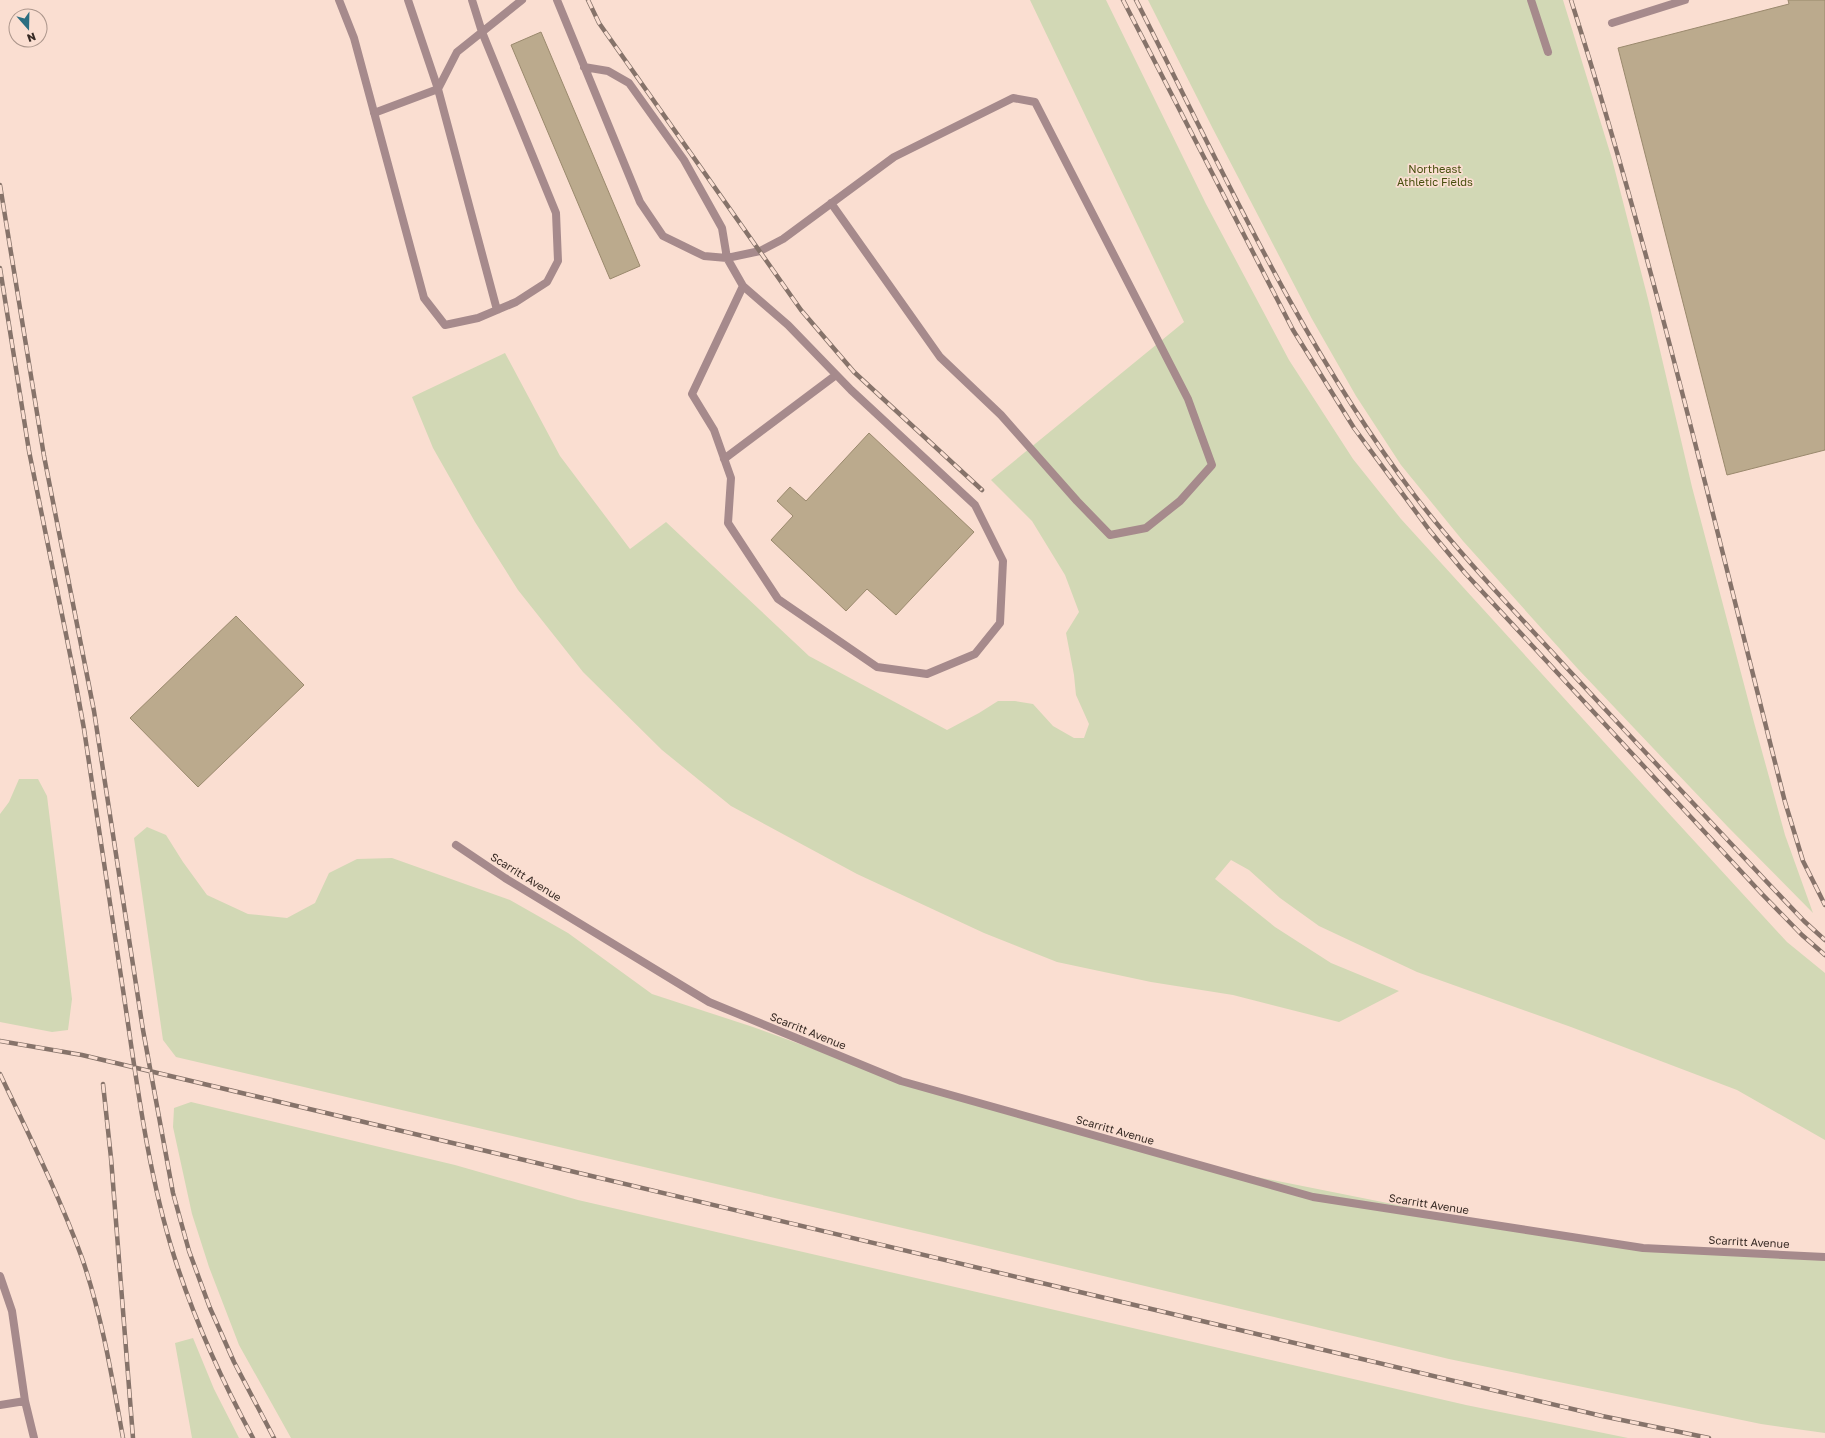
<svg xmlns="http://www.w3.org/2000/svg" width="1825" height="1438" font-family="'Golos Text',sans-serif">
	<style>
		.green { fill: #d2d8b5 }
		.building { fill: #bbaa8d; stroke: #9a896d }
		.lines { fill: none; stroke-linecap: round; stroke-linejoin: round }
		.lane { stroke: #a68a8c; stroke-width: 8 }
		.rail-casing { stroke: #86736a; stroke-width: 4.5 }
		.rail { stroke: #faded1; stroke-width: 3; stroke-dasharray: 9; stroke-linecap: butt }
		.labels { text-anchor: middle; stroke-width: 3.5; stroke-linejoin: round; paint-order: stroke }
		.park-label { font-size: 11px; fill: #484f0e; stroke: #faded1 }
		.street-label { font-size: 11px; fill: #372a24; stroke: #faded1 }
	</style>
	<rect width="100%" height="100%" fill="#faded1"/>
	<path class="green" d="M 1030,0 L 1106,0 L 1206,204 L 1289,360 L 1353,459 L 1401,519 L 1674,819 L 1787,942 L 1825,973 L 1825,1140 L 1737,1090 L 1571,1027 L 1417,972 L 1319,926 L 1280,898 L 1249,870 L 1231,860 L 1215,879 L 1275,927 L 1331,963 L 1399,991 L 1339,1022 L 1233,995 L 1151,982 L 1057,962 L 984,933 L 857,874 L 731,806 L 662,750 L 583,672 L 518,590 L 475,522 L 433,448 L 412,397 L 505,353 L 560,456 L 630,549 L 666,522 L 809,656 L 947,730 L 979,713 L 998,701 L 1015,701 L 1033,704 L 1053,726 L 1074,738 L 1084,738 L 1089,724 L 1076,695 L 1074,675 L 1066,633 L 1079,612 L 1065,575 L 1032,521 L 991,480 L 1184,322 Z
		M 1148,0 L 1563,0 L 1612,159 L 1648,299 L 1692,487 L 1755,726 L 1785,835 L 1813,913 L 1728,827 L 1578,669 L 1463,541 L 1401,465 L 1356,396 L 1312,319 L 1213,129 Z
		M 19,779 L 38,779 L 47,796 L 72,999 L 68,1030 L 52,1032 L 0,1022 L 0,814 L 9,802 Z
		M 147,827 L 166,835 L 183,862 L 207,895 L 248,914 L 287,918 L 315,903 L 329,873 L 357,859 L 392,858 L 510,900 L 568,933 L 652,994 L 753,1027 L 923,1089 L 1197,1165 L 1587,1243 L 1825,1254 L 1825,1433 L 1761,1424 L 1449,1359 L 941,1237 L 176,1057 L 163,1040 L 134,838 Z
		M 191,1102 L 455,1165 L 578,1200 L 1466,1405 L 1628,1438 L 291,1438 L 239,1345 L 209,1267 L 192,1214 L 173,1127 L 174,1108 Z
		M 193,1338 L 214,1389 L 239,1438 L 192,1438 L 175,1343 Z"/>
	<path class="building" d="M 1788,0 L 1825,0 L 1825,450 L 1727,475 L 1618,48 L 1789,4 Z
		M 541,32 L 640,266 L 610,279 L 511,45 Z
		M 869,433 L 974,532 L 896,615 L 867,589 L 846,611 L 771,540 L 793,516 L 777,501 L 790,487 L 806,501 Z
		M 236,616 L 304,685 L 198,787 L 130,718 Z"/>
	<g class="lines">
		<path class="lane" d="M 339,0 L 354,38 L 424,298 L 445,325 L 478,318 L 516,302 L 547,282 L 558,261 L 556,213 L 482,32 L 472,0
			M 408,0 L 438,89 L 497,310
			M 557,0 L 640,202 L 663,236 L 704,256 L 727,258 L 722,228 L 684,160 L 629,83 L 608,71 L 584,67
			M 1531,0 L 1548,52
			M 1612,23 L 1685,0
			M 374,113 L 438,89 L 457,52 L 522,0
			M 743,286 L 692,394 L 714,430 L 731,478 L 728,523 L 778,599 L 877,667 L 927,674 L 975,654 L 1000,623 L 1003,561 L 975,505 L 851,390 L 788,325 L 743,286 L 727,258 L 760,251 L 783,239 L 894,157 L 1013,98 L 1035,102 L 1188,399 L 1212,465 L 1180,501 L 1146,528 L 1110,535 L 1077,501 L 1001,415 L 940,357 L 831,203
			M 724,459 L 836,375
			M 456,845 L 505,878 L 709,1002 L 901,1081 L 1313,1197 L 1643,1248 L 1825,1257
			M 0,1276 L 12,1311 L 25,1401
			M 0,1405 L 25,1401 L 34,1438"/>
		<defs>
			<path id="rail" d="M 588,0 L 599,23 L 801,310 L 854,372 L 982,490
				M 1123,0 L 1293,330 L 1354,428 L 1430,531 L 1465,573 L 1762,894 L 1802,935 L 1825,955
				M 1136,0 C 1222,169 1300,344 1415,496 C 1457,551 1506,602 1553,653 C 1623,729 1695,805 1766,881 L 1804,921 L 1825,940
				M 1571,0 C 1655,264 1717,534 1785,802 L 1803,861 L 1825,905
				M 0,185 L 44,456 L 94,711 L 143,1030 L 173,1193 L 189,1251 L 210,1308 L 234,1362 L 274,1438
				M 0,268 L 29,451 L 75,679 L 84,729 C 98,823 112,916 126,1010 C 138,1092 149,1176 174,1256 C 194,1319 221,1379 253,1438
				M 0,1041 L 82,1055 L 1602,1416 L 1709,1438
				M 0,1074 C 29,1135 59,1195 82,1258 C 102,1316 112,1377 123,1438
				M 103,1084 L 111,1158 L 133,1438"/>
		</defs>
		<use href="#rail" class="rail-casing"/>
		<use href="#rail" class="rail"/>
	</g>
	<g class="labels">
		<g class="park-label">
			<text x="1435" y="173">Northeast<tspan x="1435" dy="13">Athletic Fields</tspan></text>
		</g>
		<g class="street-label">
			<text transform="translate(526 877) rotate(32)" y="4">Scarritt Avenue</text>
			<text transform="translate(808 1031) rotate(22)" y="4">Scarritt Avenue</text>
			<text transform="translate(1115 1130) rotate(16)" y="4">Scarritt Avenue</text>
			<text transform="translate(1429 1204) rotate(9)" y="4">Scarritt Avenue</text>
			<text transform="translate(1749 1242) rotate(3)" y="4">Scarritt Avenue</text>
		</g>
	</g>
	<g transform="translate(28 28) rotate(160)"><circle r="19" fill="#faded1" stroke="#ac968c"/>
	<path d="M0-3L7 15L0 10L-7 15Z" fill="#2c6e81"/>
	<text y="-6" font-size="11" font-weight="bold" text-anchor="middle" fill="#372a24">N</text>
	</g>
</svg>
